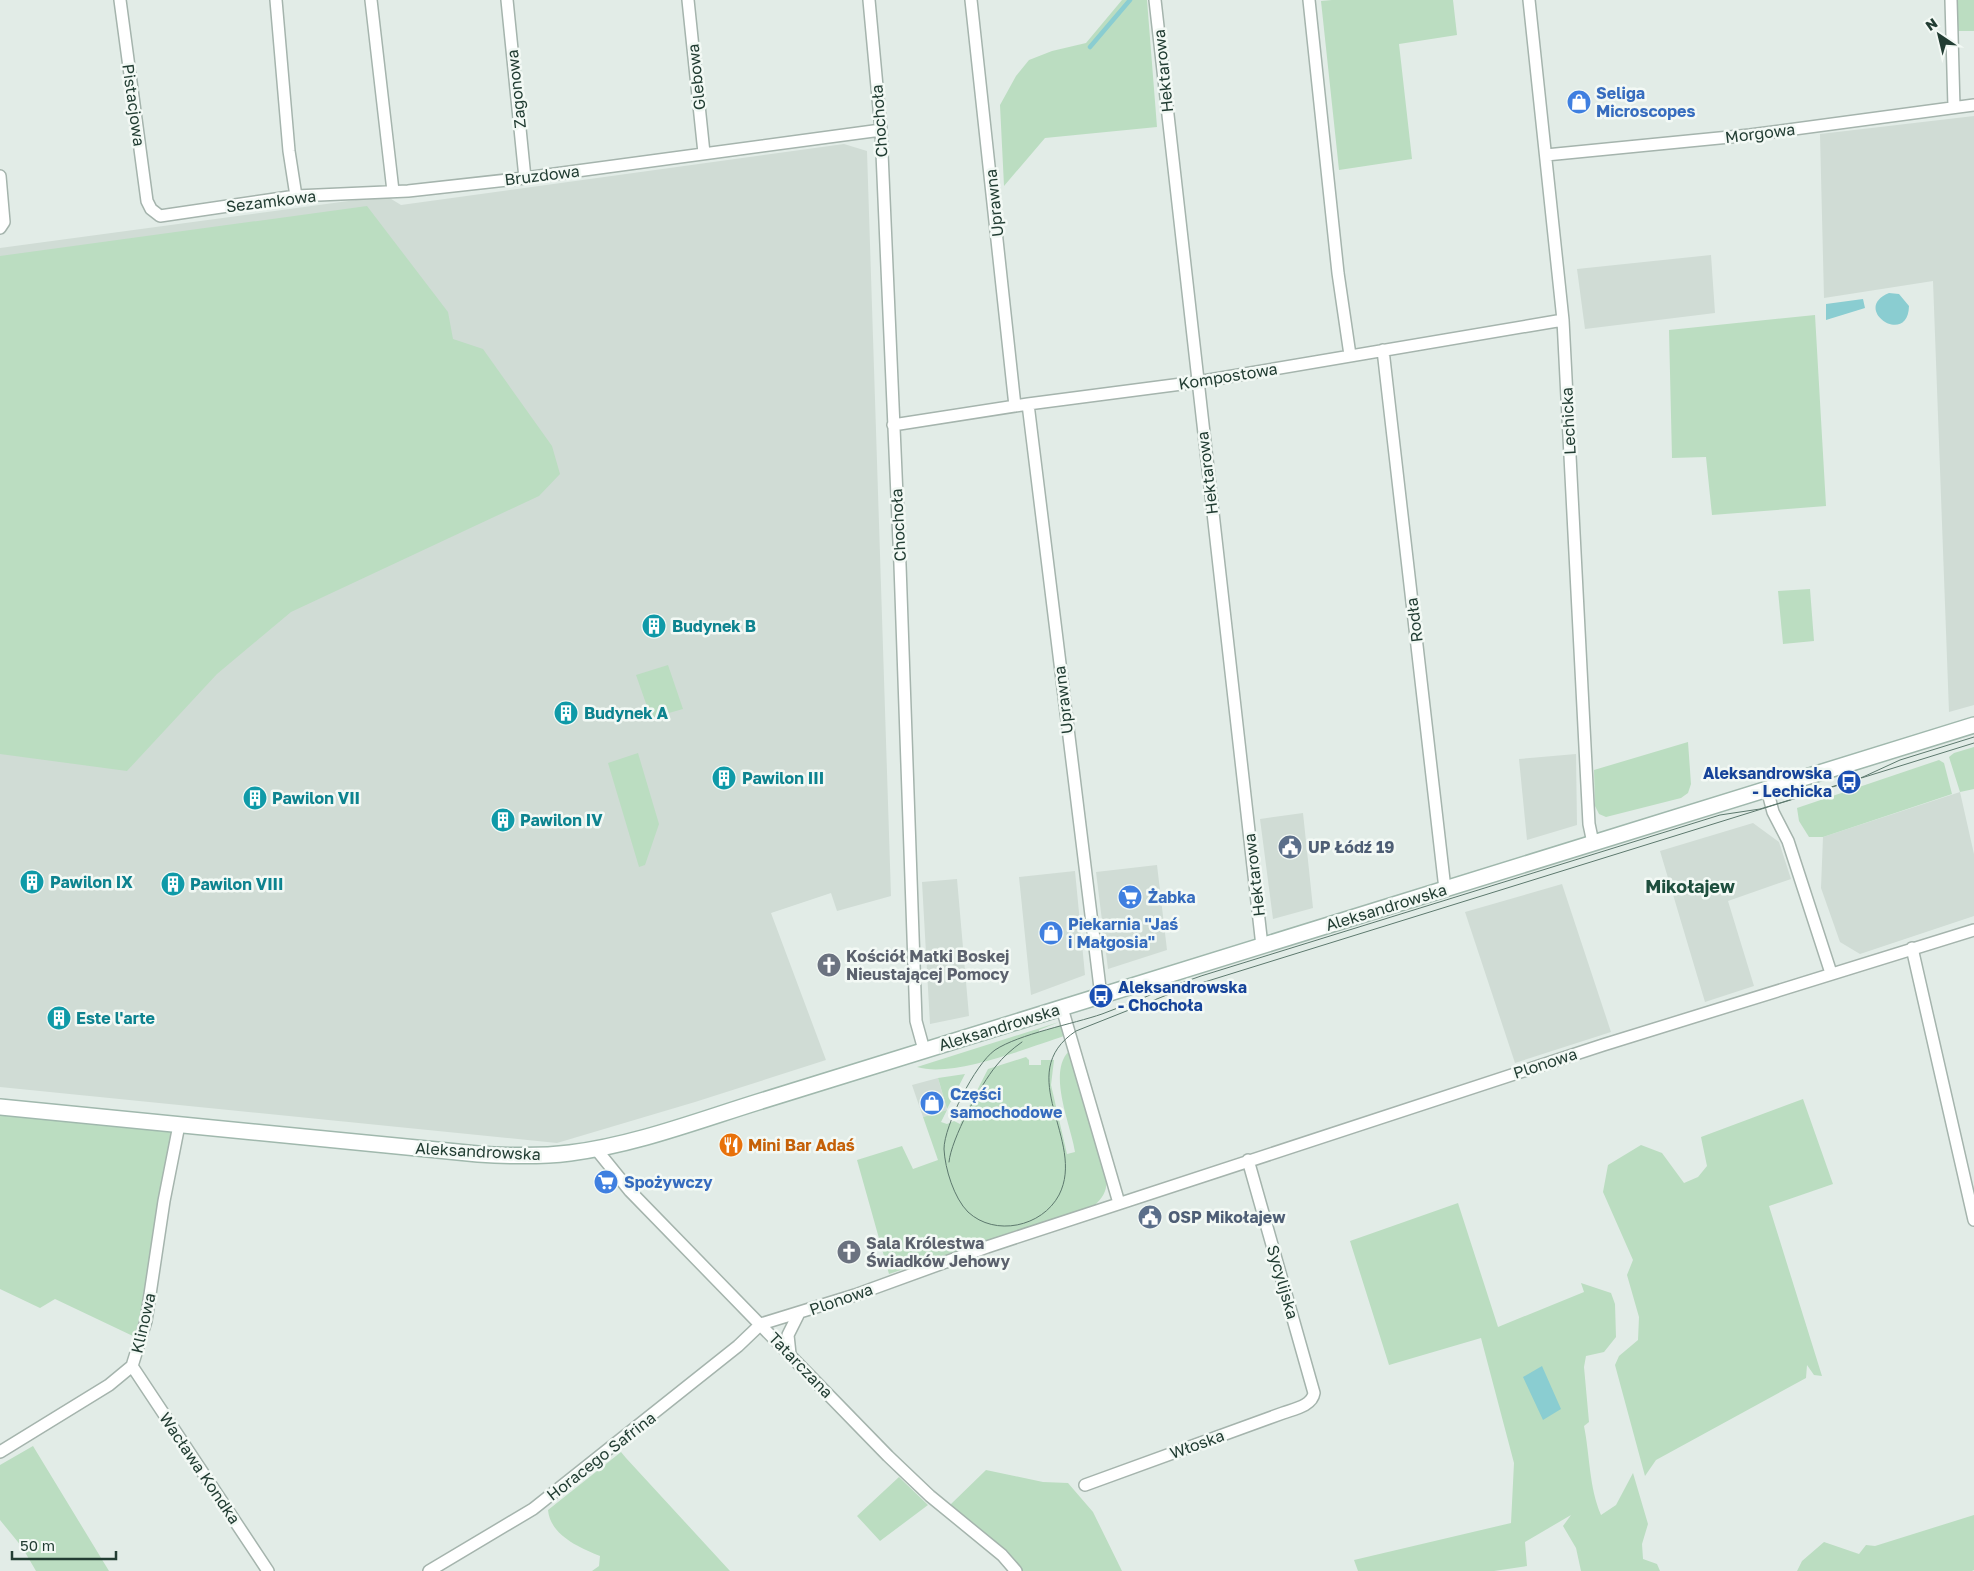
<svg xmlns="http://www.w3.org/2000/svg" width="1974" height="1571" font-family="'Golos Text',sans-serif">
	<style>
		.built { fill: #d0dcd5 }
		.green { fill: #bbddc1 }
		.water { fill: #8acdd1 }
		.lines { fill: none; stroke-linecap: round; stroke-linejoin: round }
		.stream { stroke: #8acdd1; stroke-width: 4.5 }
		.street-casing { stroke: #a5b4ad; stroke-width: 14 }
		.secondary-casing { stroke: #a0b8ad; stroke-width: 18 }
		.street { stroke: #fff; stroke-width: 11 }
		.secondary { stroke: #fff; stroke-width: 15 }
		.tram { stroke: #5d796e; stroke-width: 1 }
		.labels { text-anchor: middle; stroke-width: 5; stroke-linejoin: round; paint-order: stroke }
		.street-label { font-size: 16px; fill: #223d33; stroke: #f3f9f5 }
		.shop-label { font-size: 16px; font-weight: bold; fill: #366cbe; stroke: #f3f9f5; text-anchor: start }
		.culture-label { font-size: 16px; font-weight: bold; fill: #0d838f; stroke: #f3f9f5; text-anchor: start }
		.transit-label { font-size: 16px; font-weight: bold; fill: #164399; stroke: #f3f9f5; text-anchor: end }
		.service-label { font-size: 16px; font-weight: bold; fill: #4e5e75; stroke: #f3f9f5; text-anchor: start }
		.worship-label { font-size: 16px; font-weight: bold; fill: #5b616d; stroke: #f3f9f5; text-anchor: start }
		.food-label { font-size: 16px; font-weight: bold; fill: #c56008; stroke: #f3f9f5; text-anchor: start }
		.neighbourhood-label { font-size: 18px; font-weight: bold; fill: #1e4f3e; stroke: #f3f9f5 }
	</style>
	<rect width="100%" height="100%" fill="#e2ece7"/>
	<path class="built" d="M 1974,116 L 1974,705 L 1949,712 L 1933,281 L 1824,298 L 1820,134 Z
		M 844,144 L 867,151 L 891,896 L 837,911 L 831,893 L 771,913 L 826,1060 L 695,1102 L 557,1143 L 0,1087 L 0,248 L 378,197 L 388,197 L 401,205 Z
		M 1711,255 L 1715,313 L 1585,329 L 1577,269 Z
		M 1576,754 L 1577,825 L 1527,840 L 1519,759 Z
		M 1960,792 L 1974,854 L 1974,916 L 1860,954 L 1840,942 L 1821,888 L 1823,837 Z
		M 1303,813 L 1313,908 L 1273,919 L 1260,819 Z
		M 1753,823 L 1779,842 L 1791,879 L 1728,901 L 1754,986 L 1705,1002 L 1660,851 Z
		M 1157,865 L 1167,950 L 1108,969 L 1096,872 Z
		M 1075,871 L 1085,975 L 1031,995 L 1019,877 Z
		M 957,879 L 969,1016 L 930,1024 L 922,882 Z
		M 1562,884 L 1611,1032 L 1515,1063 L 1465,912 Z
		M 938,1078 L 947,1110 L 923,1117 L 912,1085 Z"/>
	<path class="green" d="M 1122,0 L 1147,0 L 1157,127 L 1045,138 L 1004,186 L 1000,105 L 1016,76 L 1029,60 L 1052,51 L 1086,43 Z
		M 1332,0 L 1453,0 L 1457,35 L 1399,44 L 1412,159 L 1339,170 L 1321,1 Z
		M 1957,0 L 1974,0 L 1974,31 L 1958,31 Z
		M 367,206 L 448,312 L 453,339 L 483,349 L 552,446 L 560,474 L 539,496 L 291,612 L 217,674 L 127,771 L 0,754 L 0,256 Z
		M 1815,315 L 1826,506 L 1712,515 L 1706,457 L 1672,458 L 1669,330 Z
		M 1810,589 L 1814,641 L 1783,644 L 1778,591 Z
		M 668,665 L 683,709 L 651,718 L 636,675 Z
		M 1688,742 L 1691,784 L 1688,793 L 1681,798 L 1606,817 L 1599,814 L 1595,806 L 1594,770 Z
		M 1974,747 L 1974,789 L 1960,792 L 1949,757 L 1954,753 Z
		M 638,753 L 659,824 L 645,865 L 639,867 L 608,763 Z
		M 1939,760 L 1944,763 L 1952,794 L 1823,837 L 1809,837 L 1799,821 L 1797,808 Z
		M 1059,1022 L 1039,1030 L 1039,1032 L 1061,1025 L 1064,1036 C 1027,1048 953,1078 917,1067 Z
		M 1069,1051 L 1106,1176 C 1108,1189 1104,1197 1094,1206 L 889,1274 L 857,1160 L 902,1146 L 913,1169 L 938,1160 L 923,1117 L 947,1110 L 941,1122 L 947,1124 L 954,1121 L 960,1124 L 988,1069 L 1026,1057 L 1029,1060 L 1029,1065 L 1041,1065 L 1041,1060 L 1054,1060 L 1051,1085 L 1067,1154 L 1075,1152 C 1071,1125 1047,1073 1069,1051 Z
		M 965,1074 L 947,1109 L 938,1078 Z
		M 1803,1099 L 1833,1184 L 1769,1206 L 1822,1376 L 1814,1375 L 1807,1365 L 1806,1378 L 1656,1460 L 1645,1476 L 1615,1365 L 1619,1356 L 1638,1340 L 1639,1317 L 1627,1275 L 1633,1260 L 1603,1192 L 1608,1165 L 1641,1145 L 1662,1153 L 1684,1183 L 1698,1177 L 1707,1166 L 1701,1137 Z
		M 0,1114 L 173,1131 L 147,1282 L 135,1337 L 55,1299 L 40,1308 L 0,1289 Z
		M 1458,1203 L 1498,1327 L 1584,1292 L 1581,1283 L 1611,1293 L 1615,1304 L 1616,1337 L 1604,1352 L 1586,1356 L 1584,1367 L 1589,1422 L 1584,1426 C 1590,1456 1589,1487 1601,1515 L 1616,1505 L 1633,1473 L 1648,1524 L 1642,1544 L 1643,1559 L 1657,1564 L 1660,1571 L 1581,1571 L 1576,1548 L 1563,1526 L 1571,1515 L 1525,1542 L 1527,1566 L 1494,1571 L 1358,1571 L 1354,1560 L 1511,1523 L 1514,1463 L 1481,1338 L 1389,1365 L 1350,1241 Z
		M 33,1446 L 109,1571 L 36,1571 L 22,1547 L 0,1520 L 0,1465 Z
		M 621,1452 L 626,1458 L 730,1571 L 592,1571 L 599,1566 L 600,1556 C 580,1548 550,1535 548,1510 Z
		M 986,1470 L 1043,1482 L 1068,1483 L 1093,1512 L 1122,1571 L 1021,1571 L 1007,1554 L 950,1505 Z
		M 899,1477 L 928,1505 L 880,1541 L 857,1516 Z
		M 1974,1515 L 1974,1570 L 1972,1571 L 1797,1571 L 1802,1561 L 1824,1542 L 1859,1554 L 1866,1545 L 1875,1546 Z"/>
	<path class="water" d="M 1889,293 L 1899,294 L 1909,306 C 1908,348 1850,309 1889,293 Z
		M 1863,299 L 1865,308 L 1826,320 L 1826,304 Z
		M 1542,1366 L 1561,1409 L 1543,1420 L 1523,1377 Z"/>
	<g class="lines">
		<path class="stream" d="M 1090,47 L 1130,0"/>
		<defs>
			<path id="street" d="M 120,0 L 147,201 L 151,209 L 160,216 L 296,196 L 408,191 L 525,178 L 881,130
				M 276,0 L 289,151 L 296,196
				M 371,0 L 393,191
				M 507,0 L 525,178
				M 688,0 L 704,153
				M 869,0 L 881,130 L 900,565 L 916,1021 L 924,1050
				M 971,0 L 1015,406
				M 1155,0 L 1262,946
				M 1309,0 L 1338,273 L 1350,355
				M 1529,0 L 1563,320 L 1589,824 L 1593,843
				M 1951,0 L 1954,107
				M 1546,155 L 1750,135 L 1974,105
				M 0,176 L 4,222 L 0,228
				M 1383,350 L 1445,889
				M 1028,404 L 1101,996
				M 893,425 L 1028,404 L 1197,382 L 1563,320
				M 1767,789 L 1773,812 L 1788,841 L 1831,973
				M 1912,948 L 1974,1220
				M 1062,1008 L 1119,1203
				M 596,1149 L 630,1191 L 888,1456 L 930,1496 L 1002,1555 L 1016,1571
				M 790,1354 L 788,1335 L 799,1313
				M 132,1366 L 268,1571
				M 0,1452 L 109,1385 L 132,1366 L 146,1321 L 164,1201 L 179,1125
				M 1085,1485 L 1283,1413 C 1294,1409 1312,1406 1314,1393 L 1248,1160
				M 429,1571 L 533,1509 L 738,1346 L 761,1324 L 855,1295 L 987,1247 L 1603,1045 L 1974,930"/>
			<path id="secondary" d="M 0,1107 L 478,1154 C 509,1156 539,1157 570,1153 C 634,1145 697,1121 758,1102 L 1974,725"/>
		</defs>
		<use href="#street" class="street-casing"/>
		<use href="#secondary" class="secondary-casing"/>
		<use href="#street" class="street"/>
		<use href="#secondary" class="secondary"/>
		<path class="tram" d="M 1974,737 L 1900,760 L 1863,777 L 1793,799 L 1760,809 L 1720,815 L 1201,976 C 1167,987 1135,1002 1102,1014 C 1073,1024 1019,1034 995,1050 C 975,1064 944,1126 944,1149 C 945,1169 954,1198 968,1212 C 995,1237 1042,1227 1059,1195 C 1087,1141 1011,1074 1076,1031 L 1182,989 L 1974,743
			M 949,1162 C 951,1139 981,1084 996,1066 C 1003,1057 1012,1049 1022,1042"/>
	</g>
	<defs>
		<symbol id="shop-disc" viewBox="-11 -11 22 22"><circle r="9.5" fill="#3f7fe0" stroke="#f3f9f5"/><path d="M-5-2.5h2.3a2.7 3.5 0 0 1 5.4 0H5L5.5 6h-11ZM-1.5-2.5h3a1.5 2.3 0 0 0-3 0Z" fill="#fff"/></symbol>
		<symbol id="building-disc" viewBox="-11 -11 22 22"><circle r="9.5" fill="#0f9aa8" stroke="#f3f9f5"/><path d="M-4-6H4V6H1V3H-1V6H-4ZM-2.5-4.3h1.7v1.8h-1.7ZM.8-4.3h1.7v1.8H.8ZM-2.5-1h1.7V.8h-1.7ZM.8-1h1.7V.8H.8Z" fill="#fff"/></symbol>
		<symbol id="bus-disc" viewBox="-11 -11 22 22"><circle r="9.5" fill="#1a4fb4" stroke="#f3f9f5"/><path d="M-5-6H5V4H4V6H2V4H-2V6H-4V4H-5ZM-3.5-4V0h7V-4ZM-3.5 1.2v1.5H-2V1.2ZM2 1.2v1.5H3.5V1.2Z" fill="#fff"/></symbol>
		<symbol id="civic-disc" viewBox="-11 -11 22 22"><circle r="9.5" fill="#5c6f8a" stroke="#f3f9f5"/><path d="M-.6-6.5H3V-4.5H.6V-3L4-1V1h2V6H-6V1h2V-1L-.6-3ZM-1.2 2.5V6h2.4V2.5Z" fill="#fff"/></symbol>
		<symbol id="supermarket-disc" viewBox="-11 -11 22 22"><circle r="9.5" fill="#3f7fe0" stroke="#f3f9f5"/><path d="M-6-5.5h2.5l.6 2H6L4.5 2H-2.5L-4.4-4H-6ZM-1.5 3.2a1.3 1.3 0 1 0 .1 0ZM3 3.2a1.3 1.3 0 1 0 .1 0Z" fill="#fff"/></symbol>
		<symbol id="church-disc" viewBox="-11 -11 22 22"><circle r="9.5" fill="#6b7280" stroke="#f3f9f5"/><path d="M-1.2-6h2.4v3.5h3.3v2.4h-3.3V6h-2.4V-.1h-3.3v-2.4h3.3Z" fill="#fff"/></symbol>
		<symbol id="restaurant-disc" viewBox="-11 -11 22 22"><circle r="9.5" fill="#e8710a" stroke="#f3f9f5"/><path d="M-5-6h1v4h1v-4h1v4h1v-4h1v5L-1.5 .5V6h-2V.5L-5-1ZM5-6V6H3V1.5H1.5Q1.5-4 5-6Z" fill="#fff"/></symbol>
	</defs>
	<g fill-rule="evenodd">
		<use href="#shop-disc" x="1565" y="88" width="28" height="28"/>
		<use href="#building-disc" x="640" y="612" width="28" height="28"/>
		<use href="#building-disc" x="552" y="699" width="28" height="28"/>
		<use href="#building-disc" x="710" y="764" width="28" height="28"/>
		<use href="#bus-disc" x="1835" y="768" width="28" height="28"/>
		<use href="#building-disc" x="241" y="784" width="28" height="28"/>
		<use href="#building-disc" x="489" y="806" width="28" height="28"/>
		<use href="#civic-disc" x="1276" y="833" width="28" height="28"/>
		<use href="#building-disc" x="18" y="868" width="28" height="28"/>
		<use href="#building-disc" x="159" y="870" width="28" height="28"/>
		<use href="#supermarket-disc" x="1116" y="883" width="28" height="28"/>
		<use href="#shop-disc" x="1037" y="919" width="28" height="28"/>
		<use href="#church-disc" x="815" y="951" width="28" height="28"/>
		<use href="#bus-disc" x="1087" y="982" width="28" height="28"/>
		<use href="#building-disc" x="45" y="1004" width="28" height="28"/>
		<use href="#shop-disc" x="918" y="1089" width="28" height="28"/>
		<use href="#restaurant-disc" x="717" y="1131" width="28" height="28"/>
		<use href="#supermarket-disc" x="592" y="1168" width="28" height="28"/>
		<use href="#civic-disc" x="1136" y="1203" width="28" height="28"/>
		<use href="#church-disc" x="835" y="1238" width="28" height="28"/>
	</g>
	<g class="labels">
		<g class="street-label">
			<text transform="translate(1163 71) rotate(-96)" y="6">Hektarowa</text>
			<text transform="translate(696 77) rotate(-96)" y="6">Glebowa</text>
			<text transform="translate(516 89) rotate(-96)" y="6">Zagonowa</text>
			<text transform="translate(134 105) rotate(82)" y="6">Pistacjowa</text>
			<text transform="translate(879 121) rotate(-94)" y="6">Chochoła</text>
			<text transform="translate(1760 133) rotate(-7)" y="6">Morgowa</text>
			<text transform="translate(542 175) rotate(-7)" y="6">Bruzdowa</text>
			<text transform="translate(271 201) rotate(-7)" y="6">Sezamkowa</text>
			<text transform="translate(994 203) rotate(-96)" y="6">Uprawna</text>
			<text transform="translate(1228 376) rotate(-9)" y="6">Kompostowa</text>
			<text transform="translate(1568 421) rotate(-93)" y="6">Lechicka</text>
			<text transform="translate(1207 473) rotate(-97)" y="6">Hektarowa</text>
			<text transform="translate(898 525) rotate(-93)" y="6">Chochoła</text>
			<text transform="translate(1414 620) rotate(-97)" y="6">Rodła</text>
			<text transform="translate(1063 700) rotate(-97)" y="6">Uprawna</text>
			<text transform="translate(1254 875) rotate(-97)" y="6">Hektarowa</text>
			<text transform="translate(1386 907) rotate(-17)" y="6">Aleksandrowska</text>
			<text transform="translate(999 1027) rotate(-17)" y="6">Aleksandrowska</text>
			<text transform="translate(1545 1063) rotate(-18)" y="6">Plonowa</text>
			<text transform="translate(478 1151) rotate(3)" y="6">Aleksandrowska</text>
			<text transform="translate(1283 1282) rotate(74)" y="6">Sycylijska</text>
			<text transform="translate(841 1299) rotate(-19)" y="6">Plonowa</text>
			<text transform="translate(143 1323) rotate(-77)" y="6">Klinowa</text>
			<text transform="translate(801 1365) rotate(46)" y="6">Tatarczana</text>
			<text transform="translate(1197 1444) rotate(-20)" y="6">Włoska</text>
			<text transform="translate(601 1456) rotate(-38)" y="6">Horacego Safrina</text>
			<text transform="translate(200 1468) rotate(56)" y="6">Wacława Kondka</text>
		</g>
		<g class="shop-label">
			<text x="1596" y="99">Seliga<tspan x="1596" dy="18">Microscopes</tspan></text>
			<text x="1148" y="903">Żabka</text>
			<text x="1068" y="930">Piekarnia "Jaś<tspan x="1068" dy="18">i Małgosia"</tspan></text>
			<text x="950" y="1100">Części<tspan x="950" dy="18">samochodowe</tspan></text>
			<text x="624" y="1188">Spożywczy</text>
		</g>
		<g class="culture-label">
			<text x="672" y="632">Budynek B</text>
			<text x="584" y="719">Budynek A</text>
			<text x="742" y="784">Pawilon III</text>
			<text x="272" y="804">Pawilon VII</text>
			<text x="520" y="826">Pawilon IV</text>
			<text x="50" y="888">Pawilon IX</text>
			<text x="190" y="890">Pawilon VIII</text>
			<text x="76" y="1024">Este l'arte</text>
		</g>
		<g class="transit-label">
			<text x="1832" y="779">Aleksandrowska<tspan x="1832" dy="18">- Lechicka</tspan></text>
			<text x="1118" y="993" text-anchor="start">Aleksandrowska<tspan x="1118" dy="18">- Chochoła</tspan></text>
		</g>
		<g class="service-label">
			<text x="1308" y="853">UP Łódź 19</text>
			<text x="1168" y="1223">OSP Mikołajew</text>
		</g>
		<g class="worship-label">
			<text x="846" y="962">Kościół Matki Boskej<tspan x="846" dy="18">Nieustającej Pomocy</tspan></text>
			<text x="866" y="1249">Sala Królestwa<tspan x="866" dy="18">Świadków Jehowy</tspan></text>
		</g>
		<g class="food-label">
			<text x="748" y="1151">Mini Bar Adaś</text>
		</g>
		<g class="neighbourhood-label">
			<text x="1690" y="893">Mikołajew</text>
		</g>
	</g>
	<g transform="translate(1939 35) rotate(325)" stroke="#f3f9f5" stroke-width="4" paint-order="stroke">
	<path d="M0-4L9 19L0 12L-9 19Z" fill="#223d33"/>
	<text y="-8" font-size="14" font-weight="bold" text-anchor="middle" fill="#223d33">N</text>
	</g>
	<path d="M12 1551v8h104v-8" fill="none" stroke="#223d33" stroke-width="2.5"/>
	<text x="20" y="1551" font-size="15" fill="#223d33" stroke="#f3f9f5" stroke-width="4" paint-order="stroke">50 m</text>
</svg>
